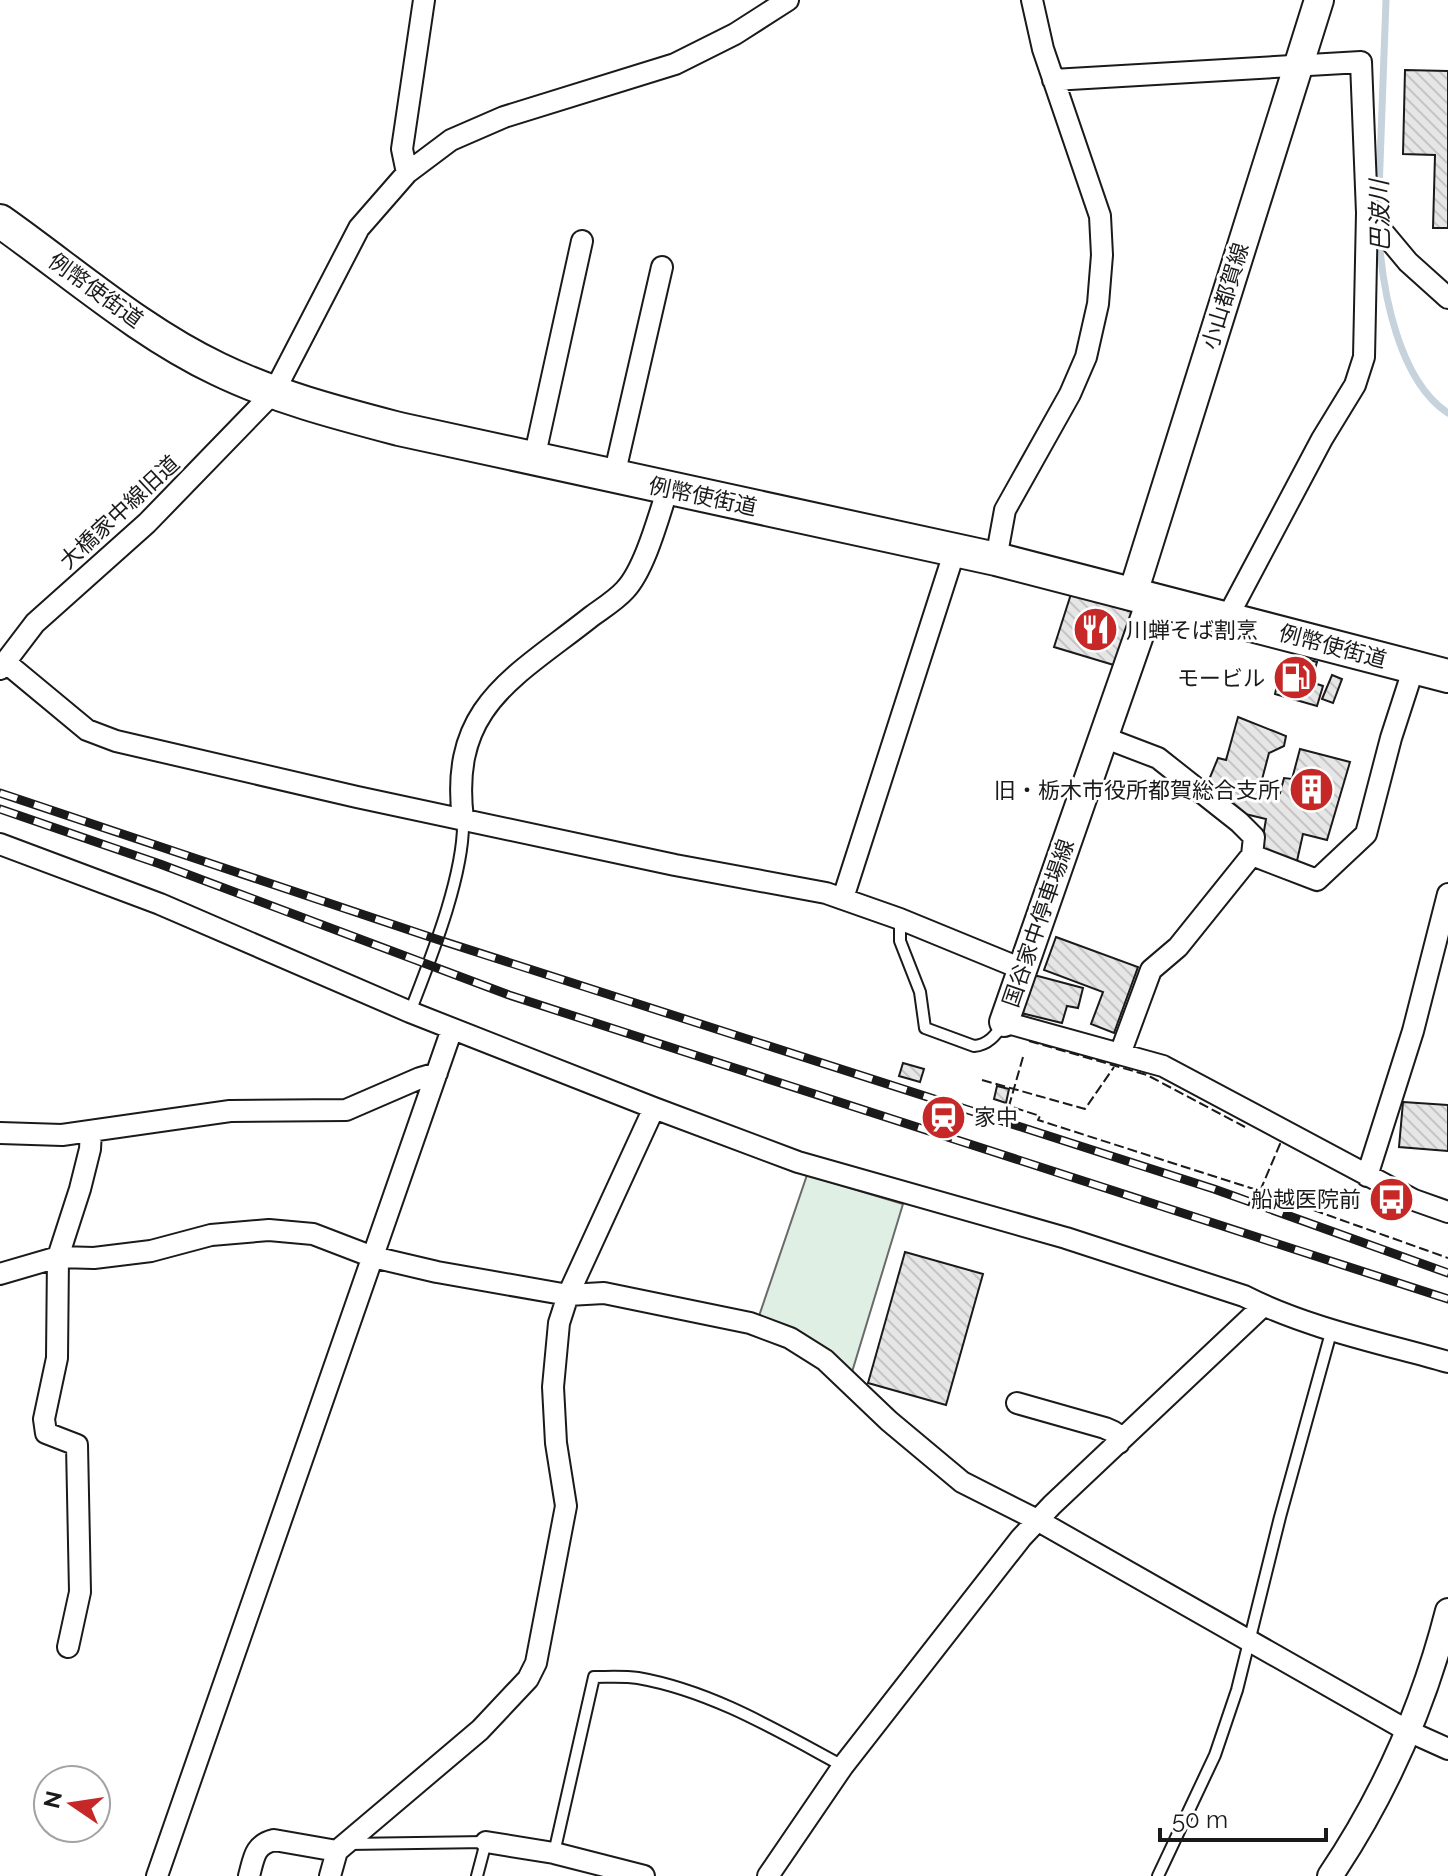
<svg xmlns="http://www.w3.org/2000/svg" width="1448" height="1876" font-family="Raleway,'Noto Sans JP',sans-serif">
	<style>
		.green { fill: #e0efe3; stroke: #6a6a6a; stroke-width: 2 }
		.lines { fill: none; stroke-linecap: round; stroke-linejoin: round }
		.stream { stroke: #c6d2dc; stroke-width: 7 }
		.building { fill: url(#building-back-hatch); stroke: #1a1a1a; stroke-width: 2 }
		.service-casing { stroke: #1a1a1a; stroke-width: 14 }
		.minor-casing { stroke: #1a1a1a; stroke-width: 24 }
		.tertiary-casing { stroke: #1a1a1a; stroke-width: 28 }
		.secondary-casing { stroke: #1a1a1a; stroke-width: 32 }
		.primary-casing { stroke: #1a1a1a; stroke-width: 36 }
		.service { stroke: #fff; stroke-width: 10 }
		.minor { stroke: #fff; stroke-width: 20 }
		.tertiary { stroke: #fff; stroke-width: 24 }
		.secondary { stroke: #fff; stroke-width: 28 }
		.primary { stroke: #fff; stroke-width: 32 }
		.rail-casing { stroke: #1a1a1a; stroke-width: 9 }
		.rail { stroke: #fff; stroke-width: 6; stroke-dasharray: 18; stroke-linecap: butt }
		.fence { stroke: #1a1a1a; stroke-width: 2; stroke-dasharray: 10 4; stroke-linecap: butt }
		.labels { text-anchor: middle; stroke-width: 6; stroke-linejoin: round; paint-order: stroke }
		.street-label { font-size: 22px; fill: #1a1a1a; stroke: #fff }
		.poi-label { font-size: 22px; fill: #1a1a1a; stroke: #fff; text-anchor: end }
		.water-label { font-size: 24px; font-style: italic; fill: #1a1a1a; stroke: #fff }
	</style>
	<defs>
		<pattern id="building-back-hatch" width="6" height="6" patternUnits="userSpaceOnUse" patternTransform="scale(2)"><rect width="6" height="6" fill="#e6e6e6"/><path d="M-1 5l2 2M0 0l6 6M5-1l2 2" fill="none" stroke="#c5c5c5"/></pattern>
	</defs>
	<rect width="100%" height="100%" fill="#fff"/>
	<path class="green" d="M 807,1175 L 903,1204 L 852,1372 C 826,1344 792,1332 759,1316 Z"/>
	<g class="lines">
		<path class="stream" d="M 1378,218 L 1386,0
			M 1379,238 C 1383,293 1399,381 1448,413"/>
	</g>
	<path class="building" d="M 1405,70 L 1448,71 L 1448,228 L 1433,228 L 1435,155 L 1403,154 Z
		M 1071,594 L 1136,613 L 1117,666 L 1054,647 Z
		M 1299,657 L 1317,662 L 1311,682 L 1323,686 L 1317,706 L 1275,694 L 1280,672 L 1293,675 Z
		M 1332,675 L 1342,679 L 1333,703 L 1322,699 Z
		M 1238,717 L 1286,736 L 1284,746 L 1269,753 L 1260,787 L 1280,793 L 1284,778 L 1292,779 L 1300,749 L 1350,762 L 1327,840 L 1303,834 L 1297,861 L 1261,849 L 1266,819 L 1237,812 L 1206,787 L 1218,758 L 1226,760 Z
		M 1056,937 L 1138,967 L 1114,1033 L 1091,1024 L 1103,992 L 1044,970 Z
		M 1034,975 L 1083,988 L 1078,1008 L 1067,1006 L 1062,1023 L 1021,1013 Z
		M 903,1063 L 924,1069 L 920,1082 L 899,1076 Z
		M 997,1086 L 1009,1089 L 1006,1103 L 994,1099 Z
		M 1403,1102 L 1448,1105 L 1448,1151 L 1399,1147 Z
		M 905,1252 L 983,1274 L 946,1405 L 868,1383 Z"/>
	<g class="lines">
		<defs>
			<path id="service" d="M 900,919 L 900,941 L 920,992 L 925,1028 L 974,1046 C 988,1045 996,1035 1003,1024
				M 410,1012 C 430,960 465,874 463,819
				M 348,1844 L 486,1842 L 477,1876
				M 554,1853 L 594,1677 C 609,1677 624,1676 638,1678 C 712,1691 778,1731 843,1766
				M 1158,1876 L 1215,1755 L 1237,1690 L 1280,1517 L 1332,1329"/>
			<path id="minor" d="M 1053,80 L 1361,62 L 1367,213 L 1364,357 L 1355,385 L 1322,439 L 1227,618
				M 407,173 L 402,149 L 424,0
				M 1367,213 L 1408,262 L 1448,298
				M 534,459 L 582,241
				M 614,476 L 662,267
				M 996,559 L 1005,510 L 1070,394 L 1086,357 L 1098,304 L 1102,255 L 1100,216 L 1043,49 L 1032,0
				M 5,662 L 87,730 L 116,741 L 357,797 L 675,865 L 826,893 L 900,919 L 1022,969
				M 0,669 L 35,623 L 147,523 L 274,392 L 359,228 L 407,173 L 451,140 L 504,117 L 675,64 L 735,34 L 788,0
				M 1103,737 L 1158,758 L 1239,822 L 1254,837 L 1252,855 L 1317,880 L 1366,834 L 1391,738 L 1414,667
				M 463,819 C 449,706 514,678 592,616 C 603,608 616,600 625,590 C 645,569 659,515 668,488
				M 0,844 L 160,904 L 410,1012 L 654,1108 L 798,1162 L 1066,1238 L 1244,1296 C 1307,1328 1381,1343 1448,1362
				M 843,898 L 955,550
				M 1004,1022 L 1163,1066 L 1414,1200 L 1448,1212
				M 1120,1054 L 1151,970 L 1178,947 L 1252,855
				M 0,1133 L 62,1135 L 230,1111 L 346,1110 L 420,1078 L 437,1073
				M 1367,1176 L 1413,1031 L 1448,894
				M 0,1274 L 58,1257 L 94,1258 L 151,1251 L 211,1235 L 269,1230 L 313,1234 L 373,1257 L 437,1272 L 568,1295 L 604,1293 L 750,1323 L 790,1338 L 825,1360 L 889,1421 L 962,1482 L 1037,1520 L 1408,1731 L 1448,1749
				M 1017,1403 L 1105,1428 L 1114,1432 L 1119,1443
				M 68,1647 L 80,1592 L 77,1445 L 46,1433 L 44,1419 L 57,1358 L 58,1257 L 80,1189 L 90,1149 L 91,1131
				M 486,1842 L 554,1853 L 644,1876
				M 157,1876 L 452,1029
				M 249,1876 C 254,1858 254,1845 274,1840 L 337,1851
				M 330,1876 L 337,1851 L 480,1730 L 528,1679 L 536,1663 L 566,1506 L 556,1443 L 553,1387 L 559,1323 L 568,1295 L 654,1108
				M 768,1876 L 843,1766 L 1021,1538 L 1052,1505 L 1263,1306"/>
			<path id="tertiary" d="M 1330,1876 C 1384,1796 1424,1705 1448,1611"/>
			<path id="secondary" d="M 1133,593 L 1319,0
				M 1004,1022 L 1152,598"/>
			<path id="primary" d="M 0,221 C 71,271 140,332 218,369 C 276,397 338,413 399,429 L 996,559 L 1448,676"/>
		</defs>
		<use href="#service" class="service-casing"/>
		<use href="#minor" class="minor-casing"/>
		<use href="#tertiary" class="tertiary-casing"/>
		<use href="#secondary" class="secondary-casing"/>
		<use href="#primary" class="primary-casing"/>
		<use href="#service" class="service"/>
		<use href="#minor" class="minor"/>
		<use href="#tertiary" class="tertiary"/>
		<use href="#secondary" class="secondary"/>
		<use href="#primary" class="primary"/>
		<defs>
			<path id="rail" d="M 0,793 L 436,939 L 1214,1189 L 1448,1273
				M 0,809 L 160,864 L 509,995 L 1448,1299"/>
		</defs>
		<use href="#rail" class="rail-casing"/>
		<use href="#rail" class="rail"/>
		<path class="fence" d="M 1029,1041 L 1147,1075 L 1245,1127
			M 1023,1057 L 1009,1106 L 1040,1116 L 1038,1120 L 1260,1191 L 1448,1258
			M 982,1080 L 1085,1109 L 1114,1067
			M 1260,1191 L 1280,1144 L 1276,1142"/>
	</g>
	<defs>
		<symbol id="restaurant-disc" viewBox="-11 -11 22 22"><circle r="9.5" fill="#c62828" stroke="#fff"/><path d="M-5-6h1v4h1v-4h1v4h1v-4h1v5L-1.5 .5V6h-2V.5L-5-1ZM5-6V6H3V1.5H1.5Q1.5-4 5-6Z" fill="#fff"/></symbol>
		<symbol id="fuel-disc" viewBox="-11 -11 22 22"><circle r="9.5" fill="#c62828" stroke="#fff"/><path d="M-5.5-6h7V0h2V4h1.3V-2.5L3-4.5l.8-.8L6-3V5H2.5V1h-1V6h-7ZM-4.2-4.7v3.2H.2V-4.7Z" fill="#fff"/></symbol>
		<symbol id="building-disc" viewBox="-11 -11 22 22"><circle r="9.5" fill="#c62828" stroke="#fff"/><path d="M-4-6H4V6H1V3H-1V6H-4ZM-2.5-4.3h1.7v1.8h-1.7ZM.8-4.3h1.7v1.8H.8ZM-2.5-1h1.7V.8h-1.7ZM.8-1h1.7V.8H.8Z" fill="#fff"/></symbol>
		<symbol id="station-disc" viewBox="-11 -11 22 22"><circle r="9.5" fill="#c62828" stroke="#fff"/><path d="M-3-6H3Q5-6 5-4V2Q5 4 3 4L4.5 6H3L1.5 4h-3L-3 6H-4.5L-3 4Q-5 4-5 2V-4Q-5-6-3-6ZM-3.5-4v3h7v-3ZM-3.5 1v1.5H-2V1ZM2 1v1.5H3.5V1Z" fill="#fff"/></symbol>
		<symbol id="bus-disc" viewBox="-11 -11 22 22"><circle r="9.5" fill="#c62828" stroke="#fff"/><path d="M-5-6H5V4H4V6H2V4H-2V6H-4V4H-5ZM-3.5-4V0h7V-4ZM-3.5 1.2v1.5H-2V1.2ZM2 1.2v1.5H3.5V1.2Z" fill="#fff"/></symbol>
	</defs>
	<g fill-rule="evenodd">
		<use href="#restaurant-disc" x="1070" y="604" width="51" height="51"/>
		<use href="#fuel-disc" x="1270" y="652" width="51" height="51"/>
		<use href="#building-disc" x="1286" y="764" width="51" height="51"/>
		<use href="#station-disc" x="918" y="1092" width="51" height="51"/>
		<use href="#bus-disc" x="1366" y="1174" width="51" height="51"/>
	</g>
	<g class="labels">
		<g class="street-label">
			<text transform="translate(96 290) rotate(36)" y="8">例幣使街道</text>
			<text transform="translate(1225 296) rotate(-73)" y="8">小山都賀線</text>
			<text transform="translate(703 496) rotate(12)" y="8">例幣使街道</text>
			<text transform="translate(119 512) rotate(-43)" y="8">大橋家中線旧道</text>
			<text transform="translate(1333 646) rotate(15)" y="8">例幣使街道</text>
			<text transform="translate(1038 923) rotate(-71)" y="8">国谷家中停車場線</text>
		</g>
		<g class="poi-label">
			<text x="1126" y="638" text-anchor="start">川蝉そば割烹</text>
			<text x="1265" y="686">モービル</text>
			<text x="1280" y="798">旧・栃木市役所都賀総合支所</text>
			<text x="974" y="1125" text-anchor="start">家中</text>
			<text x="1361" y="1207">船越医院前</text>
		</g>
		<g class="water-label">
			<text transform="translate(1380 216) rotate(-91)" y="8">巴波川</text>
		</g>
	</g>
	<g transform="translate(72 1804) rotate(283)"><circle r="38" fill="#ffffff" stroke="#a3a3a3" stroke-width="2"/>
	<path d="M0-6L14 30L0 20L-14 30Z" fill="#c62828"/>
	<text y="-12" font-size="22" font-weight="bold" text-anchor="middle" fill="#1a1a1a">N</text>
	</g>
	<path d="M1160 1828v12h166v-12" fill="none" stroke="#1a1a1a" stroke-width="4"/>
	<text x="1172" y="1828" font-size="24" fill="#1a1a1a" stroke="#ffffff" stroke-width="6" paint-order="stroke">50 m</text>
</svg>
